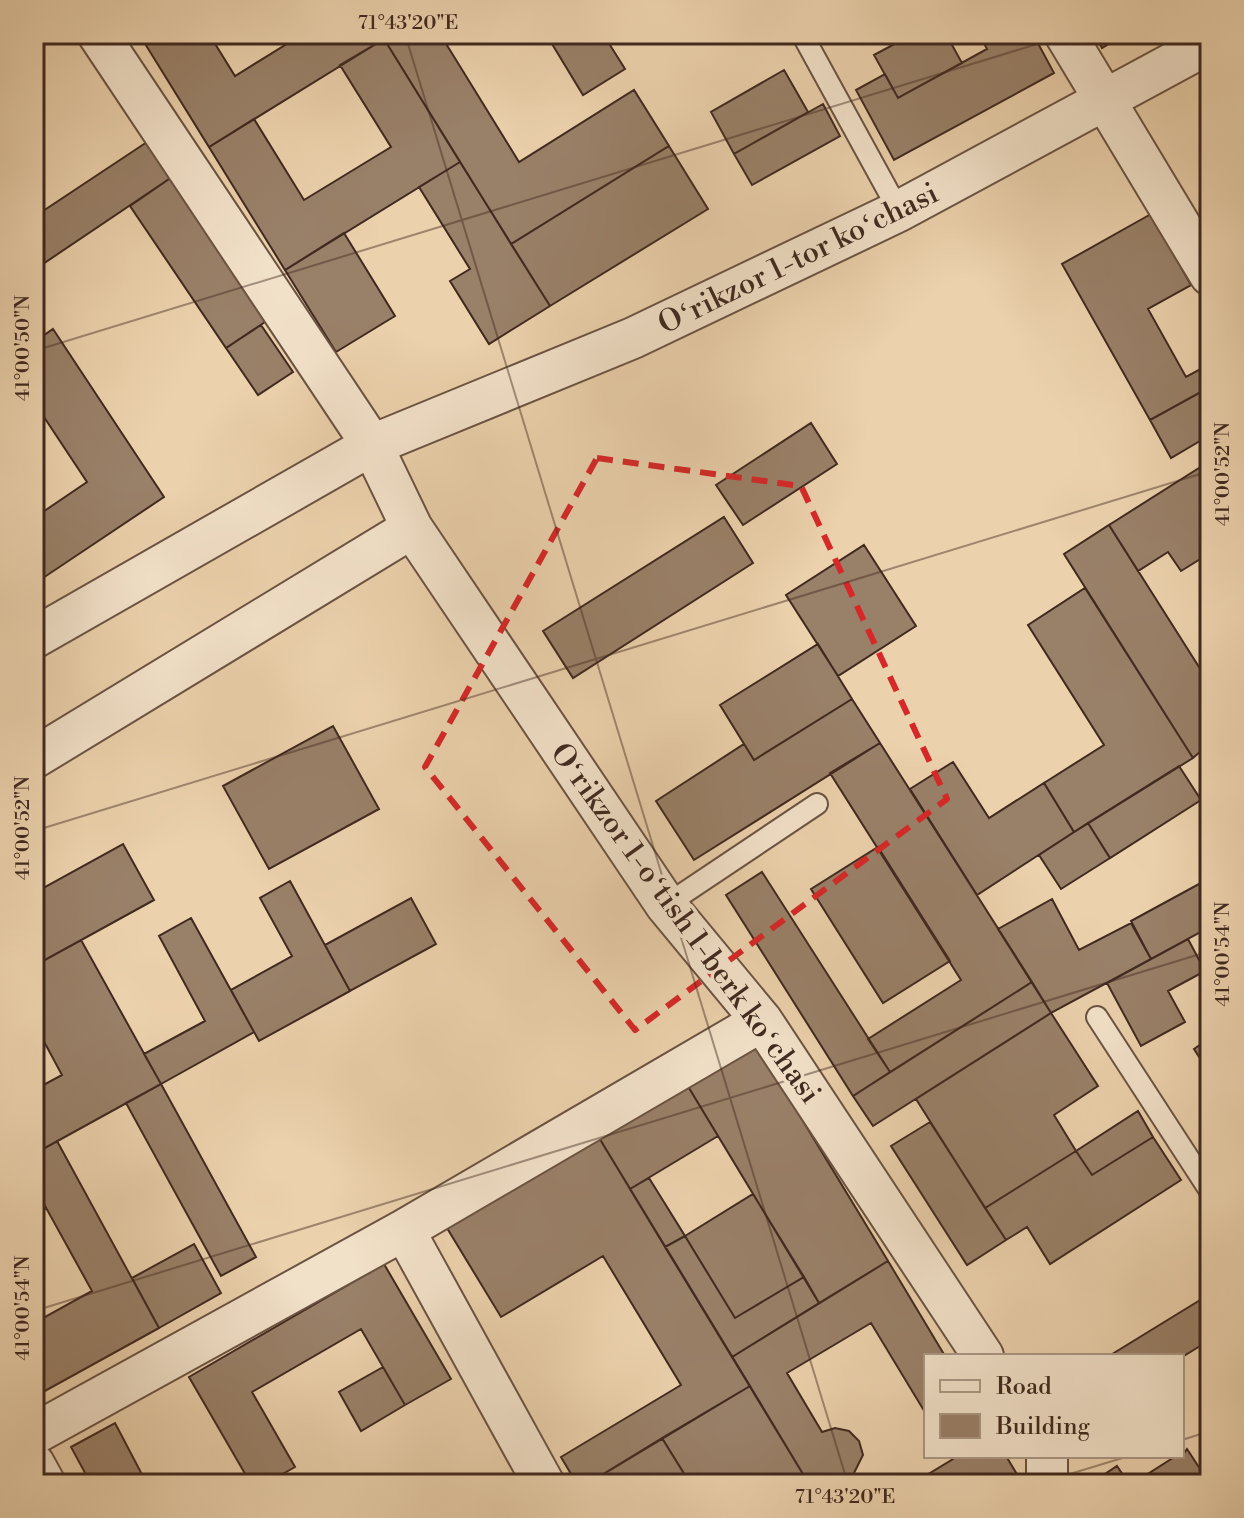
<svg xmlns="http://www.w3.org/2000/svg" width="1244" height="1518" font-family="'Libre Bodoni',serif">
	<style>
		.building { fill: #998068; stroke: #40291f; stroke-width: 2 }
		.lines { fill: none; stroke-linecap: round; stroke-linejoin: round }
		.service-casing { stroke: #6b5342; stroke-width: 24 }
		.minor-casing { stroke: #6b5342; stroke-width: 44 }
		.service { stroke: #f2e1c9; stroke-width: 20 }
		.minor { stroke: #f2e1c9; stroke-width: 40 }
		.marked { fill: none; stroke: #d62828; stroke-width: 6; stroke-dasharray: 16 10; stroke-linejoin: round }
		.ticks { fill: none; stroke: #40291f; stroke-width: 2; stroke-opacity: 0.45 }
		.labels { text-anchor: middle; stroke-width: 7; stroke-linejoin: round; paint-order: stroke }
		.street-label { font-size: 30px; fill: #40291f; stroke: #f2e1c9 }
		.neatline { fill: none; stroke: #40291f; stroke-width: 3 }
		.ticks-label { font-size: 20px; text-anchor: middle; fill: #40291f }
	</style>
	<rect width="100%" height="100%" fill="#ebd1ac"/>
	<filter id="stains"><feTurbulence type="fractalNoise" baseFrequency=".0025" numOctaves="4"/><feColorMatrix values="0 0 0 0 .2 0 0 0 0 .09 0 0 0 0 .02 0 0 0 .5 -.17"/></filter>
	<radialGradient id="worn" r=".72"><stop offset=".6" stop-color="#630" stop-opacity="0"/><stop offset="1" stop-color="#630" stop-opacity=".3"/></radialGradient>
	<path class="building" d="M 139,34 L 209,34 L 235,76 L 303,34 L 381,34 L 384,39 L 209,147 Z
		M 381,34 L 440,34 L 519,162 L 634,90 L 669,146 L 511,244 Z
		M 546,34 L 603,34 L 625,69 L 583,95 Z
		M 913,34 L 946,34 L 962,63 L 898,98 L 874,55 Z
		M 979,34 L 1033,34 L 1054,73 L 894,160 L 856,90 L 885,74 L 898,98 L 987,49 Z
		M 1094,34 L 1125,34 L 1102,48 Z
		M 384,39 L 460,162 L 285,270 L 209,147 L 254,119 L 304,200 L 391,147 L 340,65 Z
		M 784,70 L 808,112 L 734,154 L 711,112 Z
		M 823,104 L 840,136 L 752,185 L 734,154 Z
		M 147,142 L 172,177 L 34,270 L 34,217 Z
		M 669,146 L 708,209 L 550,306 L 511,244 Z
		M 460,162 L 550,306 L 489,344 L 450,281 L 470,269 L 419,187 Z
		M 172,177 L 268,320 L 226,348 L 130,206 Z
		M 1151,214 L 1191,285 L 1148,309 L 1186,377 L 1210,364 L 1210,387 L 1150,420 L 1062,264 Z
		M 344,233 L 395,316 L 336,352 L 285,270 Z
		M 261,325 L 293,372 L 258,395 L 226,348 Z
		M 53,329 L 164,497 L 34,584 L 34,518 L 87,482 L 34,402 L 34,342 Z
		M 1210,387 L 1210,435 L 1171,458 L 1150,420 Z
		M 811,423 L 837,464 L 743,525 L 716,485 Z
		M 1210,461 L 1210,525 L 1207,527 L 1210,553 L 1181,571 L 1168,552 L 1138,571 L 1109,525 Z
		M 724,517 L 753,563 L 573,678 L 543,631 Z
		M 1109,525 L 1206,678 L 1210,675 L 1210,743 L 1193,758 L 1064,554 Z
		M 864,545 L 916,626 L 838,676 L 786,595 Z
		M 1085,588 L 1193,758 L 1074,832 L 1044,783 L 1104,745 L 1028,625 Z
		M 818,644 L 852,699 L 754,760 L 720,705 Z
		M 852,699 L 880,743 L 694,860 L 656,801 L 744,744 L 754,760 Z
		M 333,726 L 379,809 L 269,869 L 223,786 Z
		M 880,743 L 1032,982 L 890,1072 L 868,1039 L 961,980 L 830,773 Z
		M 953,762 L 989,818 L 1044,783 L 1074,832 L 977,895 L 910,789 Z
		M 1179,766 L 1201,800 L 1110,858 L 1088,823 Z
		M 1088,823 L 1110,858 L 1061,889 L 1039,855 Z
		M 123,844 L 154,900 L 34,966 L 34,893 Z
		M 878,847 L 950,961 L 883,1003 L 811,889 Z
		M 762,872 L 890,1072 L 853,1096 L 726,895 Z
		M 1210,878 L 1210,927 L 1151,959 L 1131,921 Z
		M 290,881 L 350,991 L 259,1041 L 231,990 L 292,956 L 260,898 Z
		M 411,898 L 436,944 L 350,991 L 325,945 Z
		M 1052,899 L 1079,950 L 1131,923 L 1151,959 L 1051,1013 L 998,929 Z
		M 191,918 L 254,1032 L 161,1084 L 144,1054 L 205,1021 L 159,936 Z
		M 1188,939 L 1205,971 L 1168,991 L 1185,1022 L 1141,1046 L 1107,983 Z
		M 81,940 L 161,1084 L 34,1154 L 34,1090 L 62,1075 L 34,1023 L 34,966 Z
		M 1032,982 L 1051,1013 L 873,1126 L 853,1096 Z
		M 1051,1013 L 1098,1086 L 1054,1115 L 1076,1151 L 985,1208 L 916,1099 Z
		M 1210,1038 L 1210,1074 L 1194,1049 Z
		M 755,1042 L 888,1261 L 819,1303 L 686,1083 Z
		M 686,1083 L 718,1136 L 630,1189 L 598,1136 Z
		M 161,1084 L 256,1257 L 221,1276 L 126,1103 Z
		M 1138,1111 L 1153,1137 L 1092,1175 L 1076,1151 Z
		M 930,1122 L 1006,1240 L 967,1265 L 891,1146 Z
		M 598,1136 L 750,1386 L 587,1484 L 577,1484 L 561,1457 L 681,1385 L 603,1256 L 501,1317 L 447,1228 Z
		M 1153,1137 L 1181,1180 L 1050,1264 L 1027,1227 L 1006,1240 L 985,1208 L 1076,1151 L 1092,1175 Z
		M 57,1141 L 159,1328 L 34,1397 L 34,1323 L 92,1291 L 34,1186 L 34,1154 Z
		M 649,1178 L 685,1236 L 665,1247 L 630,1189 Z
		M 34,1186 L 46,1208 L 34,1215 Z
		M 753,1194 L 804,1277 L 735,1318 L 685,1236 Z
		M 685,1236 L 735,1318 L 804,1277 L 819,1303 L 732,1357 L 665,1247 Z
		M 194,1244 L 221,1293 L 159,1328 L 132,1278 Z
		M 888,1261 L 945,1356 L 926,1356 L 926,1414 L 871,1323 L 787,1373 L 822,1432 L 835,1428 L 849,1431 L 859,1441 L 863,1455 L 851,1479 L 854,1484 L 809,1484 L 732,1357 Z
		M 384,1264 L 451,1379 L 405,1405 L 361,1329 L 252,1392 L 295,1467 L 265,1484 L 251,1484 L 189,1377 Z
		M 1210,1294 L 1210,1340 L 1182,1357 L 1109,1356 Z
		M 383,1367 L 405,1405 L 361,1431 L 339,1392 Z
		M 750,1386 L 809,1484 L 690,1484 L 688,1480 L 662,1438 Z
		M 115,1423 L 147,1484 L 91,1484 L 71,1447 Z
		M 662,1438 L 688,1480 L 681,1484 L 587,1484 Z
		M 1187,1449 L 1210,1484 L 1132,1484 L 1176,1456 L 1182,1456 Z
		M 952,1456 L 1006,1456 L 1021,1481 L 1015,1484 L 912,1484 L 953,1459 Z
		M 1117,1466 L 1129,1484 L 1090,1484 Z"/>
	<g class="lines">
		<defs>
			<path id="service" d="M 802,34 L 899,211
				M 666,905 L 817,804
				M 1097,1017 L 1210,1191"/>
			<path id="minor" d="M 1065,34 L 1210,275
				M 34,638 L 372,445 L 98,34
				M 34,758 L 412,528
				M 404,1230 L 544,1484
				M 983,1356 L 762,1021 L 666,905 L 412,528 L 372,445 L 633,338 L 899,211 L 1210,43
				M 34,1434 L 404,1230 L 762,1021
				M 1047,1456 L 1047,1484
				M 34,1464 L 45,1484"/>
		</defs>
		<use href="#service" class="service-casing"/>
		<use href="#minor" class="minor-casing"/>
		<use href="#service" class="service"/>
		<use href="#minor" class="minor"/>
	</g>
	<path class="marked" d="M 597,458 L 801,486 L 947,799 L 635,1030 L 425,767 Z"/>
	<path class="ticks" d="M 405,34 L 848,1484M 34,351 L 1070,34M 34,831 L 1210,471M 34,1311 L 1210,951M 1182,1440 L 1210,1431M 1037,1484 L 1129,1456"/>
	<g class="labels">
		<g class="street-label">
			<text transform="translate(798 258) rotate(-26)" y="10">Oʻrikzor 1-tor koʻchasi</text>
			<text transform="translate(686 923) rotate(54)" y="10">Oʻrikzor 1-oʻtish 1-berk koʻchasi</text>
		</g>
	</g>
	<rect width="1244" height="1518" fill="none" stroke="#ebd1ac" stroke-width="88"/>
	<rect x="924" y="1354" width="260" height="104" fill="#f2e1c9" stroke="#ab9785" stroke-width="2"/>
	<rect x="940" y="1380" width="40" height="12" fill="#f2e1c9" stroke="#ab9785" stroke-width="2"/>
	<text x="996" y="1394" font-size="24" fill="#40291f">Road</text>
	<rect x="940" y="1414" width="40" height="24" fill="#998068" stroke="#ab9785" stroke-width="2"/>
	<text x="996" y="1434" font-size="24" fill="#40291f">Building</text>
	<rect x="44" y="44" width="1156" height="1430" class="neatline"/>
	<g class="ticks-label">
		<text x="408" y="29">71°43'20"E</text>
		<text transform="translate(22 348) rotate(-90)" y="7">41°00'50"N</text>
		<text transform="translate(1222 474) rotate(-90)" y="7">41°00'52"N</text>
		<text transform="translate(22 828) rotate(-90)" y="7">41°00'52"N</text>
		<text transform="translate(1222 954) rotate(-90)" y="7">41°00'54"N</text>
		<text transform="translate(22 1308) rotate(-90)" y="7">41°00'54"N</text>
		<text x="845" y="1503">71°43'20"E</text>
	</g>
	<rect width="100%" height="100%" filter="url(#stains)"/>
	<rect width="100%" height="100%" fill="url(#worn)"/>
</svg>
